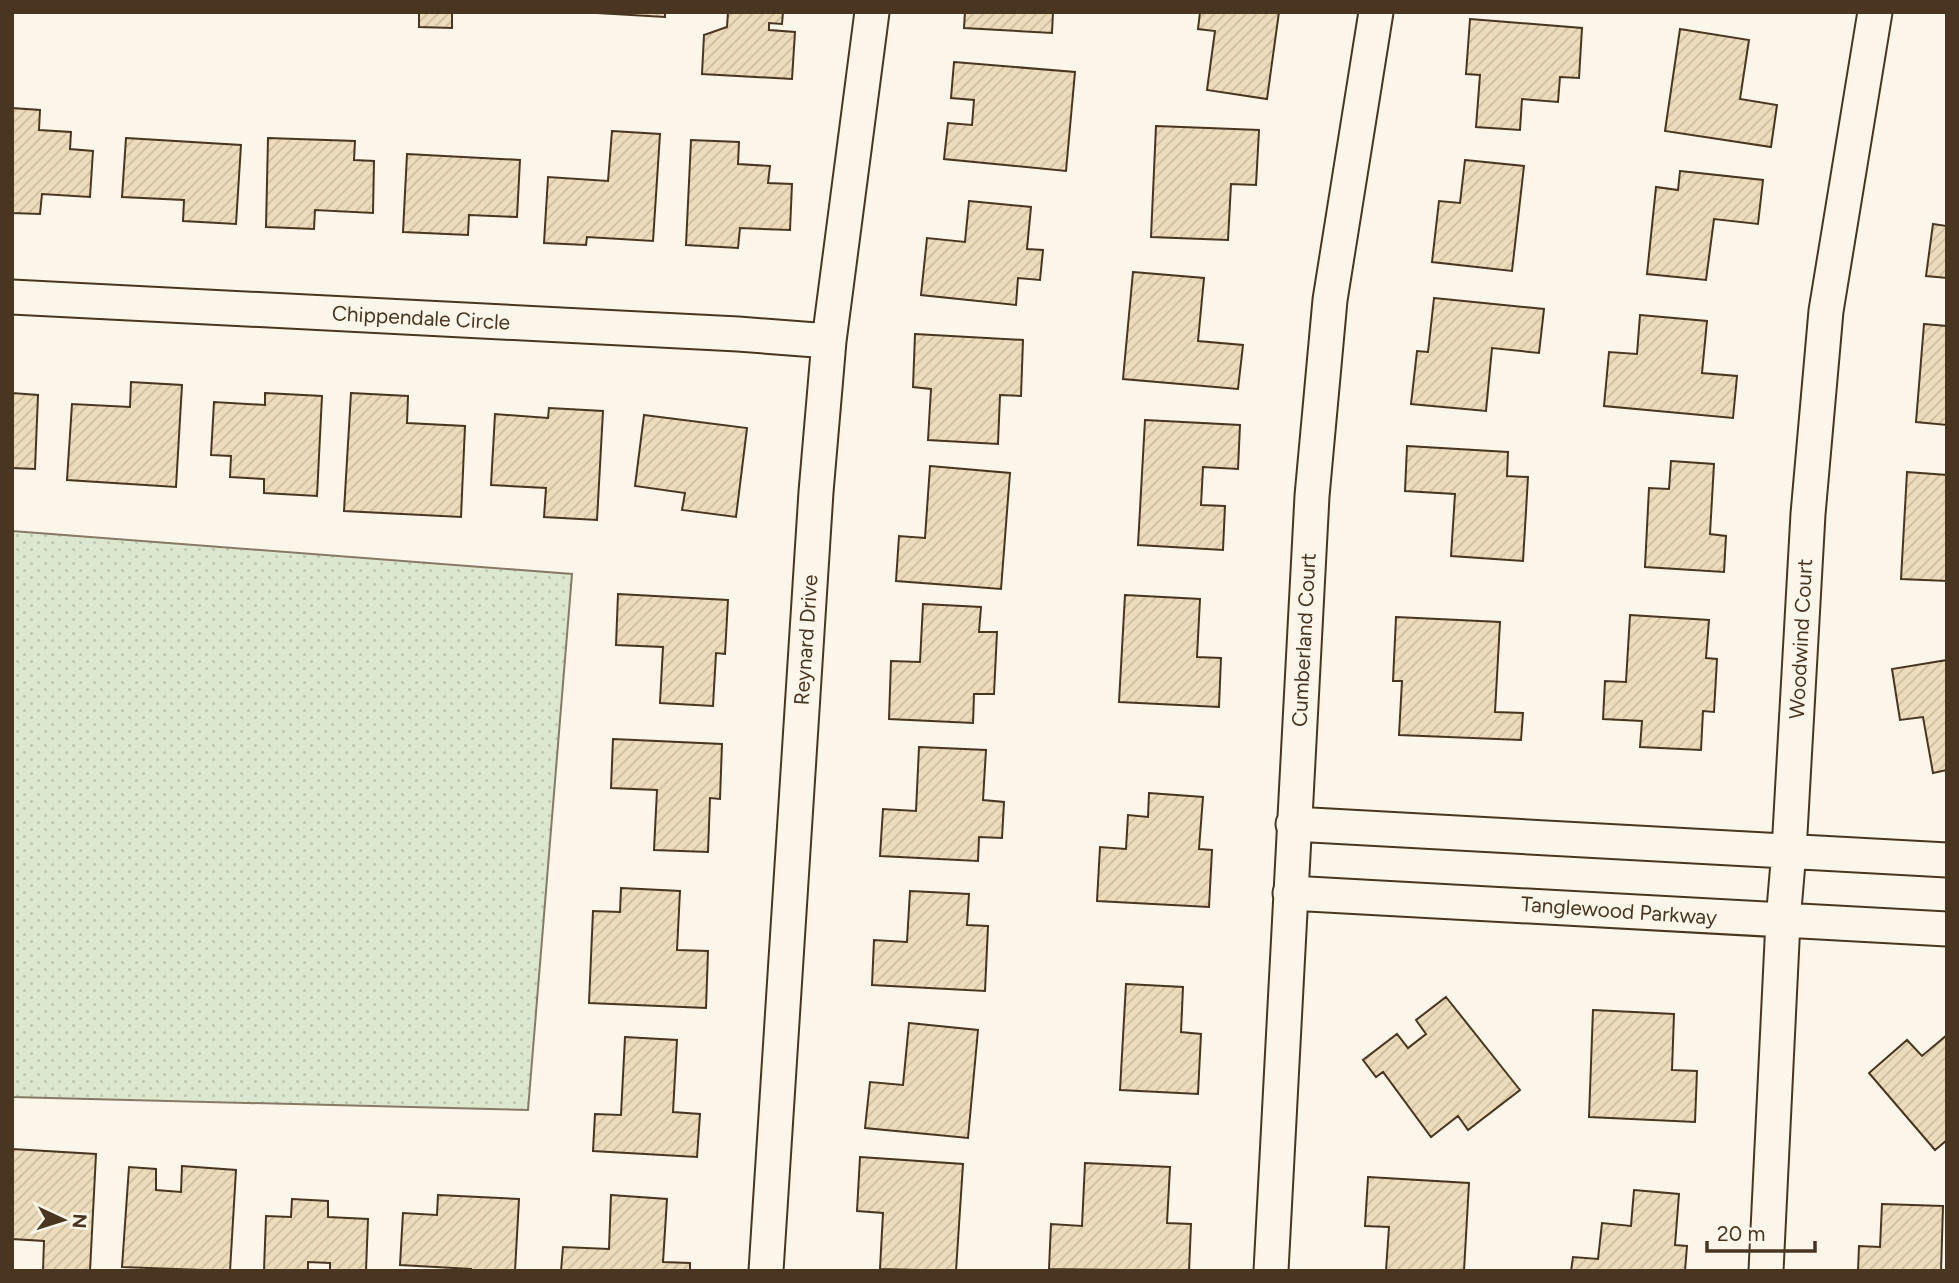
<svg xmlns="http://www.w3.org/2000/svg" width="1959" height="1283" font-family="Figtree,sans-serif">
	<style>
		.grass { fill: url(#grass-dots); stroke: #887966; stroke-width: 2 }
		.building { fill: url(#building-hatch); stroke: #4a3520; stroke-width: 2 }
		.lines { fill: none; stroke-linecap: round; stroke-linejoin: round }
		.street-casing { stroke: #4a3520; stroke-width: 37 }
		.street { stroke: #fbf6e9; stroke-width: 33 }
		.labels { text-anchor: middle; stroke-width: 5; stroke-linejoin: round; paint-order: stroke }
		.street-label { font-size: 21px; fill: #4a3520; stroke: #fbf6e9 }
	</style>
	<defs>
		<pattern id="grass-dots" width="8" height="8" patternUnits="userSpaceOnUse" patternTransform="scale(1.75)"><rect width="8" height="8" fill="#dce7d0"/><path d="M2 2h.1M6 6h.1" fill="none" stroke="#bec7b2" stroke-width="1.8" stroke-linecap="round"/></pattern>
		<pattern id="building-hatch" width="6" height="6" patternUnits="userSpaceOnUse" patternTransform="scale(1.75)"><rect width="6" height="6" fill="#ecdcbc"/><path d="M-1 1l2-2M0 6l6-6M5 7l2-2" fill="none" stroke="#ccbda1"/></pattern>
	</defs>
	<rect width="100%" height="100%" fill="#fbf6e9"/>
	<path class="grass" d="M 12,531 L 572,574 L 528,1110 L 12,1097 Z"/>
	<path class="building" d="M 419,12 L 452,12 L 452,28 L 419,27 Z
		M 579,12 L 665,12 L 665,17 Z
		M 728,12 L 783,12 L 782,24 L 769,23 L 769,30 L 795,32 L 792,79 L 702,74 L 704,35 L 727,27 Z
		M 965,12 L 1053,12 L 1052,33 L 964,28 Z
		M 1200,12 L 1279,12 L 1267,99 L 1207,90 L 1215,31 L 1198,29 Z
		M 1470,19 L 1582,28 L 1579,78 L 1560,77 L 1558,102 L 1522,99 L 1520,130 L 1476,127 L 1480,75 L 1466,74 Z
		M 1680,29 L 1749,40 L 1740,99 L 1777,105 L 1771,147 L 1665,131 Z
		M 954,62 L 1075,72 L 1066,171 L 944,159 L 948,123 L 972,125 L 974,100 L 951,98 Z
		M 12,108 L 40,110 L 39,130 L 71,132 L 70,149 L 93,151 L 90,197 L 42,194 L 40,214 L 12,213 Z
		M 1156,126 L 1259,130 L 1256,185 L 1231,184 L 1228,240 L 1151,237 Z
		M 612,131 L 660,134 L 653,241 L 587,237 L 586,245 L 544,243 L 548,177 L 608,181 Z
		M 126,138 L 241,145 L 236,224 L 183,221 L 184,200 L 122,197 Z
		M 268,138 L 355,141 L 354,160 L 374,161 L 373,213 L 315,210 L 314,229 L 266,227 Z
		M 691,140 L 739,142 L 738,164 L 770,166 L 768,183 L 792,184 L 790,230 L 740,228 L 738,248 L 686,245 Z
		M 407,154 L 520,160 L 517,217 L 469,215 L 468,235 L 403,232 Z
		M 1465,160 L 1524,166 L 1512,271 L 1432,262 L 1439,201 L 1460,203 Z
		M 1680,171 L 1763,180 L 1758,224 L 1714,219 L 1706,280 L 1647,274 L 1656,187 L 1678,190 Z
		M 969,201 L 1031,207 L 1027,249 L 1043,250 L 1040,280 L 1018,278 L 1016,305 L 921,295 L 927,238 L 965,242 Z
		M 1933,224 L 1947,226 L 1947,278 L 1926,276 Z
		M 1133,272 L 1204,278 L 1198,341 L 1243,345 L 1238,389 L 1123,379 Z
		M 1434,298 L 1544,309 L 1539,353 L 1492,348 L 1486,411 L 1411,404 L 1417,351 L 1428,352 Z
		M 1640,315 L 1707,321 L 1702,373 L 1737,376 L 1733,418 L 1604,406 L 1609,352 L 1637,354 Z
		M 1924,324 L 1947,326 L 1947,425 L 1916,422 Z
		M 915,334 L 1023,340 L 1021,396 L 1000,395 L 998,444 L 928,440 L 931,389 L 913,387 Z
		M 131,382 L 182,385 L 176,487 L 67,480 L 72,404 L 130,407 Z
		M 12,393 L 38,395 L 35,469 L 12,468 Z
		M 265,393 L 322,396 L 317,496 L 264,493 L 264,479 L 230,477 L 231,456 L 211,455 L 214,402 L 265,405 Z
		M 351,393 L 408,396 L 407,423 L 465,426 L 461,517 L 344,511 Z
		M 549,408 L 603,411 L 597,520 L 544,517 L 546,488 L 491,485 L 495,414 L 548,418 Z
		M 644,415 L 747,428 L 736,517 L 682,510 L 685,493 L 635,486 Z
		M 1145,420 L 1240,425 L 1238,469 L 1203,467 L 1201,505 L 1225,506 L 1223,550 L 1138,545 Z
		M 1407,446 L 1508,452 L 1507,476 L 1528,477 L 1523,561 L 1451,556 L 1455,494 L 1405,491 Z
		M 1671,461 L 1714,464 L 1710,534 L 1726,536 L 1724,572 L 1645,567 L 1649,488 L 1669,489 Z
		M 930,466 L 1010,473 L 1001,589 L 896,581 L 899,536 L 925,538 Z
		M 1907,472 L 1947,475 L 1947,581 L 1901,579 Z
		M 618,594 L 728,600 L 725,654 L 716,653 L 713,706 L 660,703 L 663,647 L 616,645 Z
		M 1125,595 L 1200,599 L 1197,657 L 1221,658 L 1219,707 L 1119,702 Z
		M 923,604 L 981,607 L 979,632 L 997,632 L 994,694 L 974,694 L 973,723 L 889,719 L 891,661 L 920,662 Z
		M 1630,615 L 1709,620 L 1706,658 L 1717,659 L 1714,712 L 1703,711 L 1701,750 L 1640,747 L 1642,721 L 1603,719 L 1605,681 L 1626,682 Z
		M 1396,617 L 1500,622 L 1495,712 L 1523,713 L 1521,740 L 1399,735 L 1402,681 L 1393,681 Z
		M 1947,660 L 1947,770 L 1933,773 L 1923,717 L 1900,720 L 1892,669 Z
		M 613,739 L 722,744 L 720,799 L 710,798 L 708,852 L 654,850 L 657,790 L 611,788 Z
		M 919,747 L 986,750 L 983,800 L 1004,802 L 1002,838 L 979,837 L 978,861 L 880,856 L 883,809 L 916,811 Z
		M 1149,793 L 1203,797 L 1199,849 L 1212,850 L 1209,907 L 1097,901 L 1100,847 L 1126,849 L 1128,815 L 1148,817 Z
		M 621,888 L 680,891 L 677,950 L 708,951 L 706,1008 L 589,1003 L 593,911 L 620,912 Z
		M 910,891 L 969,894 L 967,925 L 988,926 L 985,991 L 872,985 L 874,940 L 907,942 Z
		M 1126,984 L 1183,987 L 1181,1032 L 1201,1034 L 1198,1094 L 1120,1090 Z
		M 1446,997 L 1520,1090 L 1468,1130 L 1458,1116 L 1431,1137 L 1383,1072 L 1376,1077 L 1363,1060 L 1397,1034 L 1408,1048 L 1426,1034 L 1416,1020 Z
		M 1593,1010 L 1674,1014 L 1672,1070 L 1697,1071 L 1695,1122 L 1589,1117 Z
		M 909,1023 L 978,1030 L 968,1138 L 865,1128 L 870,1082 L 903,1085 Z
		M 1947,1035 L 1947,1140 L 1935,1150 L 1869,1073 L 1907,1040 L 1922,1056 Z
		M 625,1037 L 677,1040 L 673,1112 L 700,1114 L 697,1157 L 593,1151 L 595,1114 L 621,1115 Z
		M 12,1149 L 96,1154 L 90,1271 L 43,1271 L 44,1241 L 12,1239 Z
		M 860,1157 L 963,1164 L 956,1271 L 880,1269 L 883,1213 L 857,1211 Z
		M 1085,1163 L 1170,1167 L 1167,1223 L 1191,1224 L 1189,1271 L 1049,1269 L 1051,1224 L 1082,1226 Z
		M 182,1166 L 236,1170 L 230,1271 L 122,1267 L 129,1167 L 156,1169 L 156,1190 L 181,1192 Z
		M 1368,1177 L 1469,1183 L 1464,1271 L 1386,1271 L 1389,1227 L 1365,1226 Z
		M 1634,1190 L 1679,1194 L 1675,1245 L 1687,1246 L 1685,1271 L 1571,1271 L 1573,1257 L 1598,1259 L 1602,1223 L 1631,1226 Z
		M 438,1195 L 519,1199 L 515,1271 L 471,1271 L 471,1269 L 400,1265 L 403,1213 L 437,1215 Z
		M 611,1195 L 667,1199 L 663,1262 L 690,1263 L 690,1271 L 561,1271 L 563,1247 L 609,1249 Z
		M 292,1199 L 328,1201 L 328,1217 L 368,1219 L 366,1271 L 330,1271 L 330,1263 L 308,1262 L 308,1271 L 264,1271 L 266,1216 L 291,1217 Z
		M 1882,1204 L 1943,1206 L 1941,1271 L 1858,1271 L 1859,1246 L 1880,1247 Z"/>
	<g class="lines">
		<defs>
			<path id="street" d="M 12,297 L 738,334 L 829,341
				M 1293,824 L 1947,860
				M 1290,893 L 1947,929
				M 766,1271 L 816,492 L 829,341 L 872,12
				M 1271,1271 L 1312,496 L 1330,300 L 1376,12
				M 1766,1271 L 1783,921 L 1789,851 L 1808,514 L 1826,311 L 1875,12"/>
		</defs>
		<use href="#street" class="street-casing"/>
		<use href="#street" class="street"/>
	</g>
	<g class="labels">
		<g class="street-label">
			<text transform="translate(421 318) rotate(3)" y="7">Chippendale Circle</text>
			<text transform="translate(1801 639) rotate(-87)" y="7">Woodwind Court</text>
			<text transform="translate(806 640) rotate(-86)" y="7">Reynard Drive</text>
			<text transform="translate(1304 640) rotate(-87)" y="7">Cumberland Court</text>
			<text transform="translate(1619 911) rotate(4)" y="7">Tanglewood Parkway</text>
		</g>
	</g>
	<rect width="1959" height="1283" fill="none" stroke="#4a3520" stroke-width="28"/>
	<g transform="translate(63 1220) rotate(94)" stroke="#fbf6e9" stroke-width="5" paint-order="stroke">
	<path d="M0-5L12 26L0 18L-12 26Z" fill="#4a3520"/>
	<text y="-10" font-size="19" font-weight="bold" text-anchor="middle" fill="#4a3520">N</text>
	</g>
	<path d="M1707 1241v10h108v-10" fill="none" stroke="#4a3520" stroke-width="3.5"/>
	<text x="1717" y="1241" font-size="21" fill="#4a3520" stroke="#fbf6e9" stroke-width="5" paint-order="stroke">20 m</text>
</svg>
